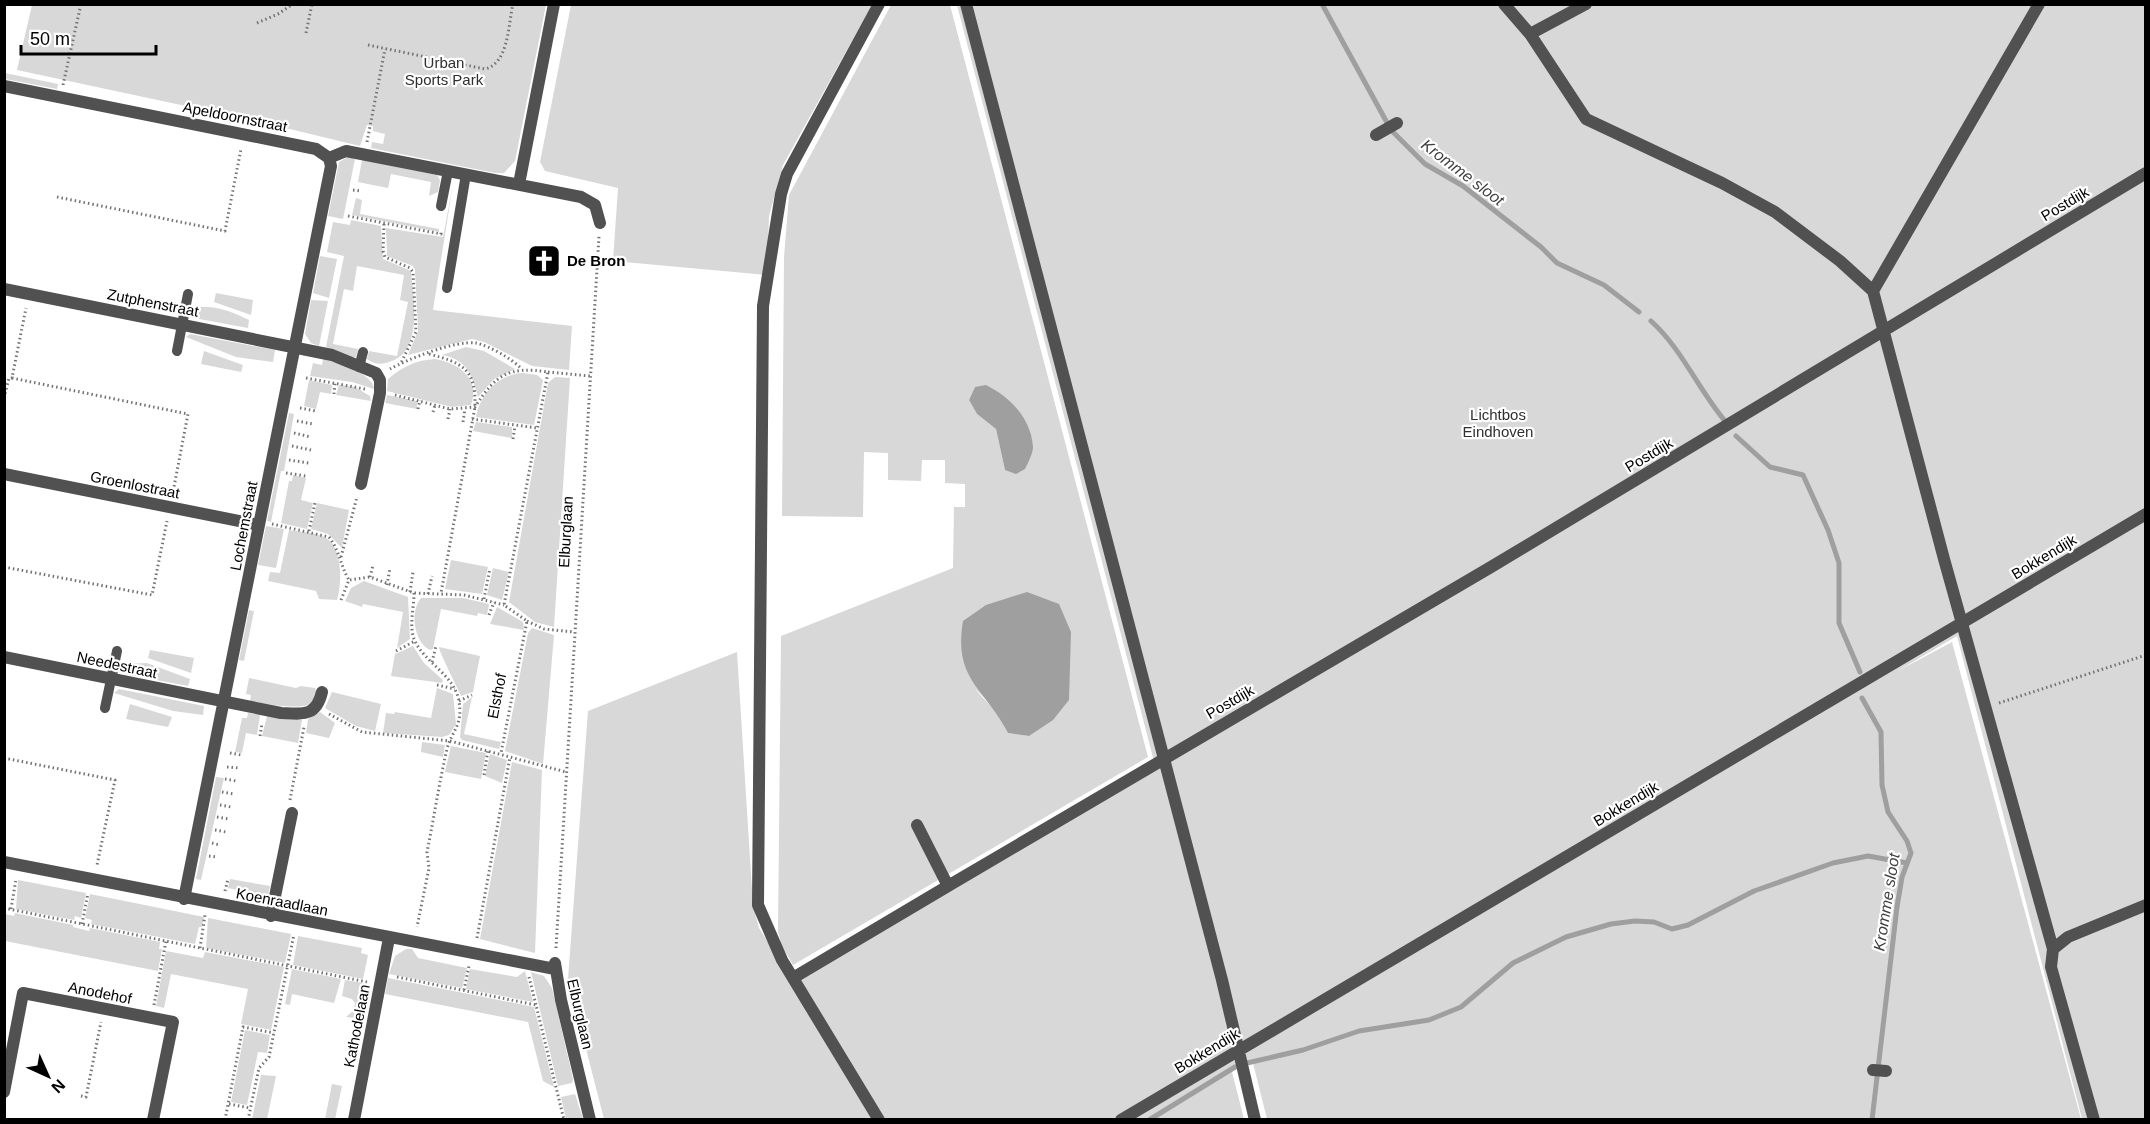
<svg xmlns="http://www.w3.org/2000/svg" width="2150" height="1124" font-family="Helvetica,sans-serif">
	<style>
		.green { fill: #d8d8d8; fill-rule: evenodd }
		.water { fill: #9f9f9f }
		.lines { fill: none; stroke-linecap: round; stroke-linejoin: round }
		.stream { stroke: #9f9f9f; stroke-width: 5 }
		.path { stroke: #737373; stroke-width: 3; stroke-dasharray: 1.5 3; stroke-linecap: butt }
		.service { stroke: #515151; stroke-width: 10 }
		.minor { stroke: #515151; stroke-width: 12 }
		.labels { text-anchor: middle; stroke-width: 4.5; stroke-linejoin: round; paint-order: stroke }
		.park-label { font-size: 15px; fill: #2f2f2f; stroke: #fff }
		.street-label { font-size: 15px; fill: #000; stroke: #fff }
		.poi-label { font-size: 15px; font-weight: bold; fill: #000; stroke: #fff; text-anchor: start }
		.water-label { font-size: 16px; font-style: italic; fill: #404040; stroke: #fff }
	</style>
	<rect width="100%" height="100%" fill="#fff"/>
	<path class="green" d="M 32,5 L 32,4 L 546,5 L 515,161 L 504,173 L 495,173 L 371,148 L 372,142 L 383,144 L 385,134 L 373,131 L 373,126 L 367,125 L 360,146 L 261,122 L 17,70 Z
		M 571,5 L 872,5 L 783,165 L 769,216 L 767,275 L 613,261 L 618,188 L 545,171 L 540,162 Z
		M 891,5 L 950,5 L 1148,757 L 793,965 L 782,946 L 778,932 L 781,636 L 953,568 L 954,507 L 965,507 L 965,484 L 945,483 L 945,460 L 922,460 L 921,481 L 888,480 L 888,453 L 864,452 L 863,517 L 782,516 L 784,257 L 789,195 ZM 975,387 L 1025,469 L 1005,470 L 996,429 L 977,414 L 969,400 ZM 975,689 L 1029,736 L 1008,733 L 998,714 Z
		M 957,5 L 2145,5 L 2145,1119 L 2082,1119 L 1957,636 L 1896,672 L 1952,642 L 2081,1119 L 1267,1119 L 1252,1059 L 1232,1072 L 1244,1119 L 884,1119 L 800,981 L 1156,769 Z
		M 5,73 L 58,84 L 57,89 L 5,79 Z
		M 348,157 L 355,159 L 343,219 L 328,216 L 339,162 Z
		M 362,160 L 437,175 L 440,180 L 438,192 L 429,196 L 431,182 L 391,174 L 388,188 L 358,182 Z
		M 453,184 L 433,310 L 572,326 L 569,370 L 532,366 L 484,342 L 472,339 L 408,355 L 418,331 L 415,270 L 413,266 L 387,256 L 386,228 L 443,237 Z
		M 356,198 L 362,200 L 360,214 L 439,229 L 439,232 L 352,215 Z
		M 351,220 L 381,226 L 383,259 L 411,271 C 413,297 424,353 389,362 C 381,365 373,364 367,359 L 369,351 L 397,356 L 408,302 L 400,300 L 404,275 L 357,266 L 353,291 L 344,289 L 333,344 L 358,349 L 356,357 L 353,358 L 326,347 L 344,256 L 327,252 L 333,222 L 350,225 Z
		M 320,256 L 337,259 L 329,298 L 313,293 Z
		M 216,293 L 253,300 L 251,315 L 214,302 Z
		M 311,300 L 328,301 L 319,346 L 311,343 L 305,334 Z
		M 191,308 C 212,304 230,311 249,320 L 248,328 L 194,318 L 190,314 Z
		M 190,334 L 275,350 L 273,362 L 236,357 L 186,337 Z
		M 466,347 L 484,351 L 515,369 L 494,379 L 478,397 C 472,375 468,360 442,355 Z
		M 204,351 L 243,365 L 241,372 L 201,364 Z
		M 323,359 C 338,363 373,373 374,389 L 352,382 L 310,376 L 313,363 L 322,365 Z
		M 435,359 C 458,363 481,378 471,405 L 452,407 L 387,391 L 388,379 C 402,367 416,360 435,359 Z
		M 523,373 L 537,375 L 543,380 L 534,425 L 476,417 C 480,394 499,374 523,373 Z
		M 555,377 L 570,378 L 554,627 L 535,622 L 509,602 L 548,383 Z
		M 309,380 L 332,385 L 331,394 L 320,392 L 316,409 L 304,406 Z
		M 339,385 L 355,387 L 370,396 L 371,401 L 336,395 Z
		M 387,395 L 417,401 L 417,409 L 385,403 Z
		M 289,413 L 294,414 L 284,471 L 281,471 L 271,522 L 267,521 Z
		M 476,422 L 512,427 L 512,438 L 473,431 Z
		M 293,475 L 306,478 L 301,500 L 313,503 L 307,529 L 281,523 L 289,481 L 292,481 Z
		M 317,503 L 349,510 L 342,548 L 328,534 L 311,529 Z
		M 266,526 L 284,529 L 276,568 L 258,565 Z
		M 289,530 C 300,532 316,532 326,538 C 343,548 342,584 337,600 L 319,599 L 316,591 L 268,581 L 270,572 L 280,573 Z
		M 451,560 L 488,567 L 482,594 L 445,589 Z
		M 493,568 L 509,572 L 502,600 L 487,595 Z
		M 364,581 L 408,597 L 410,639 L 397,648 L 403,612 L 363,604 L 362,607 L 345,601 L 351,588 Z
		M 421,598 L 463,598 L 489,604 L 487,615 L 478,613 L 477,616 L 441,609 L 433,649 L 430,650 C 413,641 410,611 421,598 Z
		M 497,607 L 523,622 L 524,630 L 490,624 Z
		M 249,610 L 254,611 L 244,661 L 239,660 Z
		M 532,628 L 554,635 L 543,764 L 505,751 L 528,633 Z
		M 413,646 L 424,663 L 443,680 L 442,683 L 391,676 L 395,654 Z
		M 439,647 L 480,656 L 473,692 L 461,696 C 457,687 439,652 439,647 Z
		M 150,650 L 194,658 L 191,673 L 148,658 Z
		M 737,652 L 753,906 L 759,928 L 795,985 L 872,1119 L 604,1119 L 568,979 L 588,711 Z
		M 147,663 L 190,679 L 188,686 L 124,674 L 119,667 L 120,664 Z
		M 249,678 L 296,688 L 301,686 L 315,688 C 330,718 263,703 250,701 L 251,695 L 246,694 Z
		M 437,688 L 453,694 L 456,724 L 449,735 L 442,737 L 383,733 L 386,713 L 394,714 L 395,712 L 431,718 Z
		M 119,689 L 204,706 L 203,715 L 173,711 L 114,693 Z
		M 332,692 L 381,704 L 375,731 L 356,726 L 325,708 Z
		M 472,697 L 464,734 L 501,742 L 499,749 L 462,740 L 460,737 L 463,704 Z
		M 130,704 L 172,717 L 168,727 L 126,719 Z
		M 320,712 L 335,723 L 329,738 L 306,733 L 308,719 Z
		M 248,713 L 260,715 L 257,735 L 246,733 L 242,753 L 235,752 L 242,718 L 247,718 Z
		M 267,716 L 302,720 L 298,743 L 262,736 Z
		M 422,742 L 445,745 L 443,757 L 421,752 Z
		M 451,746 L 486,753 L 481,779 L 445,772 Z
		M 490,754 L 507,760 L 502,783 L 485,776 Z
		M 512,762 L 542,770 L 535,953 L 480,939 Z
		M 216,777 L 224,778 L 201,880 L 196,879 Z
		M 230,879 L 270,886 L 268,896 L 228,888 Z
		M 18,880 L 86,893 L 81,918 L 75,916 L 74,920 L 16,909 Z
		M 90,894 L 204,917 L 202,927 L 199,927 L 195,944 L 91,924 L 92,920 L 85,918 Z
		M 15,913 L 73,925 L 73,927 L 89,931 L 90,928 L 160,942 L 159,949 L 162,949 L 158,971 L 5,941 L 5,914 L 14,916 Z
		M 208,918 L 291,934 L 285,963 L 206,948 Z
		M 298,936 L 362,948 L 361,953 L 368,955 L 363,979 L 293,965 Z
		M 406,949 L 412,949 L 418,958 L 467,968 L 462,988 L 389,974 L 395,956 Z
		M 166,951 L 203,958 L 205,952 L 284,967 L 271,1030 L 241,1024 L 248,989 L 171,974 L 164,1008 L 156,1006 Z
		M 292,969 L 341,979 L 334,1003 L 292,994 L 290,1005 L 285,1004 Z
		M 470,969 L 517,977 L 525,971 L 533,1002 L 466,989 Z
		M 531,972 L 544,976 L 552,988 L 573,1079 L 572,1083 L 558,1086 Z
		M 388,978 L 534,1007 L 554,1087 L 543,1081 L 528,1022 L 385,994 Z
		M 345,980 L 363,983 L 355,1018 L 346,1017 L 354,1010 L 355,1003 L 352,999 L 342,996 Z
		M 245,1030 L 270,1035 L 267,1053 L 258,1052 L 247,1105 L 231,1102 Z
		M 261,1075 L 276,1076 L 267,1119 L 252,1119 Z
		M 332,1084 L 342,1086 L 335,1119 L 325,1119 Z
		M 575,1094 L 583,1119 L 566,1119 L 561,1097 Z"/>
	<path class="water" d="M 986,385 C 1010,397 1031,418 1033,447 C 1033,453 1028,463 1025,469 L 1016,474 L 1005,470 L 996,429 L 977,414 L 969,400 L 975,387 Z
		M 1027,592 L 1059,604 L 1071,632 L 1069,700 L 1053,720 L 1029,736 L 1008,733 C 985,688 953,680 963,621 L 986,605 Z"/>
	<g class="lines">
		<path class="stream" d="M 1322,4 L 1391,130 L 1425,164 L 1463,186 L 1541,247 L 1557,263 L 1604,285 L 1639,312
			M 1651,321 C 1682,349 1698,389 1725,421
			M 1736,436 L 1770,467 L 1803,475 L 1828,530 L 1839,563 L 1839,623 L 1860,672
			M 1862,698 L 1881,732 L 1882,785 L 1888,812 L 1907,841 L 1911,853 L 1902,877 L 1897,907 L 1872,1120
			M 1247,1063 L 1303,1050 L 1359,1031 L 1429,1020 L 1461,1007 L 1513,963 L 1566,937 L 1611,924 L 1635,921 L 1654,922 L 1672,929 L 1688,925 L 1754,891 L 1833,863 L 1868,856 L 1907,863
			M 1149,1120 L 1235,1067"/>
		<path class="path" d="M 257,23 L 278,14 L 293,4
			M 306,33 L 312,4
			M 368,45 L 485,69 C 509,63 508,25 513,4
			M 63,85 L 81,4
			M 367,142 L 385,49
			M 353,190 L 361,191
			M 57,197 L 225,231 L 241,149
			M 348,216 L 441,234 L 441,232
			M 384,224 L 383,251 L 385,257 L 410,268 L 413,272 L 416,332 L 401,363
			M 429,354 C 463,363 476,369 475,407 L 441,593
			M 390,369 C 408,359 456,340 476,343 C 490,346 510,358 521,368
			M 548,372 L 590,376
			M 12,378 L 188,414 L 173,492
			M 306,378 L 365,389
			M 334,394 L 335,382
			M 395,395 L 450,409 L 475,407 C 496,374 509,366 548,372 L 504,605 L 527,621 L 501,753
			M 4,398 L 9,378 L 12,378 L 26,308
			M 300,408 L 316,411
			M 418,409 L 420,400
			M 433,412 L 435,405
			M 448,419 L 450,409
			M 472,419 L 537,428
			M 297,421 L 313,424
			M 463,422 L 465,409
			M 294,433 L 311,437
			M 513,439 L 515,426
			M 292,446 L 311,450
			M 289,460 L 309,463
			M 286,473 L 306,476
			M 272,524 L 329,537 C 340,551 340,565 349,580
			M 309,531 L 315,503
			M 341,557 L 357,497
			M 4,567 L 152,595 L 167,521
			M 370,577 L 373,565
			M 387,585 L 390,568
			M 410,592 L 413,572
			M 414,593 C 414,608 409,625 414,639 C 424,663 454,674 459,701 C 463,726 452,730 447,749 C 439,783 434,818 427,852 L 429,868 L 417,927
			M 428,594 L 432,576
			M 484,599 L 490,568
			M 341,600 L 349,580 L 370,577 L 414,593 L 464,595 L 504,605
			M 489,615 L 494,602
			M 527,621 L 544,629 L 574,632
			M 396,651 L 415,641
			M 432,662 L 436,646
			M 437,685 L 455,689
			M 459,701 L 472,695
			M 1999,703 L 2146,655
			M 329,714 L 362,732 L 450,741 L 566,772
			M 260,736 L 262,723
			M 230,753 L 241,755
			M 4,758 L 115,780 L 97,865
			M 227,767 L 239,768
			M 484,775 L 488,750
			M 225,779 L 236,781
			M 222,792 L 234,794
			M 290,800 L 304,727
			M 220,805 L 231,807
			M 217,817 L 229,819
			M 215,830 L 226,832
			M 212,843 L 220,845
			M 209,856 L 218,857
			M 225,891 L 228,879
			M 4,908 L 367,982
			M 11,909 L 16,879
			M 82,924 L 88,893
			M 477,938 L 510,757
			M 200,948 L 205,915
			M 556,948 L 599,236
			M 397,977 L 536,1005 L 564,1120
			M 529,977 L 536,1005
			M 464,990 L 469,966
			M 154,1005 L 166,941
			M 81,1096 L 86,1097 L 101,1022
			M 229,1104 L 250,1108
			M 225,1120 L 243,1027 L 274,1033
			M 248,1120 L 259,1068 L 269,1057 L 294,934"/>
		<path class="service" d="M 441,206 L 448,171
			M 447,288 L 466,174
			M 177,351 L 188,294
			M 359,367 L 363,352
			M 105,708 L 117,651"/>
		<path class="minor" d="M 966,4 L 1222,980 L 1255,1120
			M 1504,4 L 1530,34 L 1586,119 L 1722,183 L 1775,212 L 1840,261 L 1873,291 L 1944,559 L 2053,949 L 2051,967 L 2094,1120
			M 1530,34 L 1586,4
			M 4,86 L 316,149 L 329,158
			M 1376,135 L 1397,123
			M 329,158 L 346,151 L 581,197 L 595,205 L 600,223
			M 519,184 L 554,4
			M 4,289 L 332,355 L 376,373 L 380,380 L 380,393 L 361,484
			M 1873,291 L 2039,4
			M 4,474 L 259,525
			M 4,657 L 281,713 C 303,714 316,717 322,692
			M 4,862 L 555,969
			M 948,886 L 1491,567 L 2146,173
			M 184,899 L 331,166 L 329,158
			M 271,916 L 292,813
			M 2053,949 L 2068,937 L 2146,905
			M 555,963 L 561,1000 L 590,1120
			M 793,978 L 948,886 L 917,825
			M 1873,1070 L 1886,1071
			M 4,1092 L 23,993 L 173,1022 L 153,1120
			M 354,1120 L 389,938
			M 879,1120 L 782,960 L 758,905 L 763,306 L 781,194 L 787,174 L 879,4
			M 1121,1120 L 2146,514"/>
	</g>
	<defs>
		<symbol id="church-square" viewBox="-11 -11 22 22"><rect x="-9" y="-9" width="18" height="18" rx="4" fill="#000" stroke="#fff"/><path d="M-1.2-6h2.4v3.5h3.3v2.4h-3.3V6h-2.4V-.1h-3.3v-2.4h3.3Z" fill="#fff"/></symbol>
	</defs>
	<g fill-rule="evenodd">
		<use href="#church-square" x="525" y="242" width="38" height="38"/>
	</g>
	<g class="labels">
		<g class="park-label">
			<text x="444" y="68">Urban<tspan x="444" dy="17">Sports Park</tspan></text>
			<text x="1498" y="420">Lichtbos<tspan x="1498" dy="17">Eindhoven</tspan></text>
		</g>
		<g class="street-label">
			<text transform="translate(235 117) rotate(11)" y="5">Apeldoornstraat</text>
			<text transform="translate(2065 204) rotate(-31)" y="5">Postdijk</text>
			<text transform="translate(153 303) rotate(11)" y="5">Zutphenstraat</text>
			<text transform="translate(1649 455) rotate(-31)" y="5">Postdijk</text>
			<text transform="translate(135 485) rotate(11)" y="5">Groenlostraat</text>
			<text transform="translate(244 526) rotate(-79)" y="5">Lochemstraat</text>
			<text transform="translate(566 532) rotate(-87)" y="5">Elburglaan</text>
			<text transform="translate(2044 557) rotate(-31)" y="5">Bokkendijk</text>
			<text transform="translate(117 665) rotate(12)" y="5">Needestraat</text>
			<text transform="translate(497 696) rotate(-79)" y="5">Elsthof</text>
			<text transform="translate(1230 702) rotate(-30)" y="5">Postdijk</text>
			<text transform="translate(1626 804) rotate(-31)" y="5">Bokkendijk</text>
			<text transform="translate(282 902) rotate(11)" y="5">Koenraadlaan</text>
			<text transform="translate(100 993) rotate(11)" y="5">Anodehof</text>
			<text transform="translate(580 1014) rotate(77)" y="5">Elburglaan</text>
			<text transform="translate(357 1026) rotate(-79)" y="5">Kathodelaan</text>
			<text transform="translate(1207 1051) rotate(-31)" y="5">Bokkendijk</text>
		</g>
		<g class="poi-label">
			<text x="567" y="266">De Bron</text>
		</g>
		<g class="water-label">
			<text transform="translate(1463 172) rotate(37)" y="6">Kromme sloot</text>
			<text transform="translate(1886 902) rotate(-81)" y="6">Kromme sloot</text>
		</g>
	</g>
	<rect width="2150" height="1124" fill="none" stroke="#000000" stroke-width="12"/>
	<g transform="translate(48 1076) rotate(135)" stroke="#ffffff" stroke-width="4.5" paint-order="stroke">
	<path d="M0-4.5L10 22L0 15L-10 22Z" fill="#000000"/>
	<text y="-9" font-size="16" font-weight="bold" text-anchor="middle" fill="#000000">N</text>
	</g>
	<path d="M21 45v9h135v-9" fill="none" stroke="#000000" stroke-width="3"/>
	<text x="30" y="45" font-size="18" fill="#000000" stroke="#ffffff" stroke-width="4.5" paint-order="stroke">50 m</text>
</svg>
